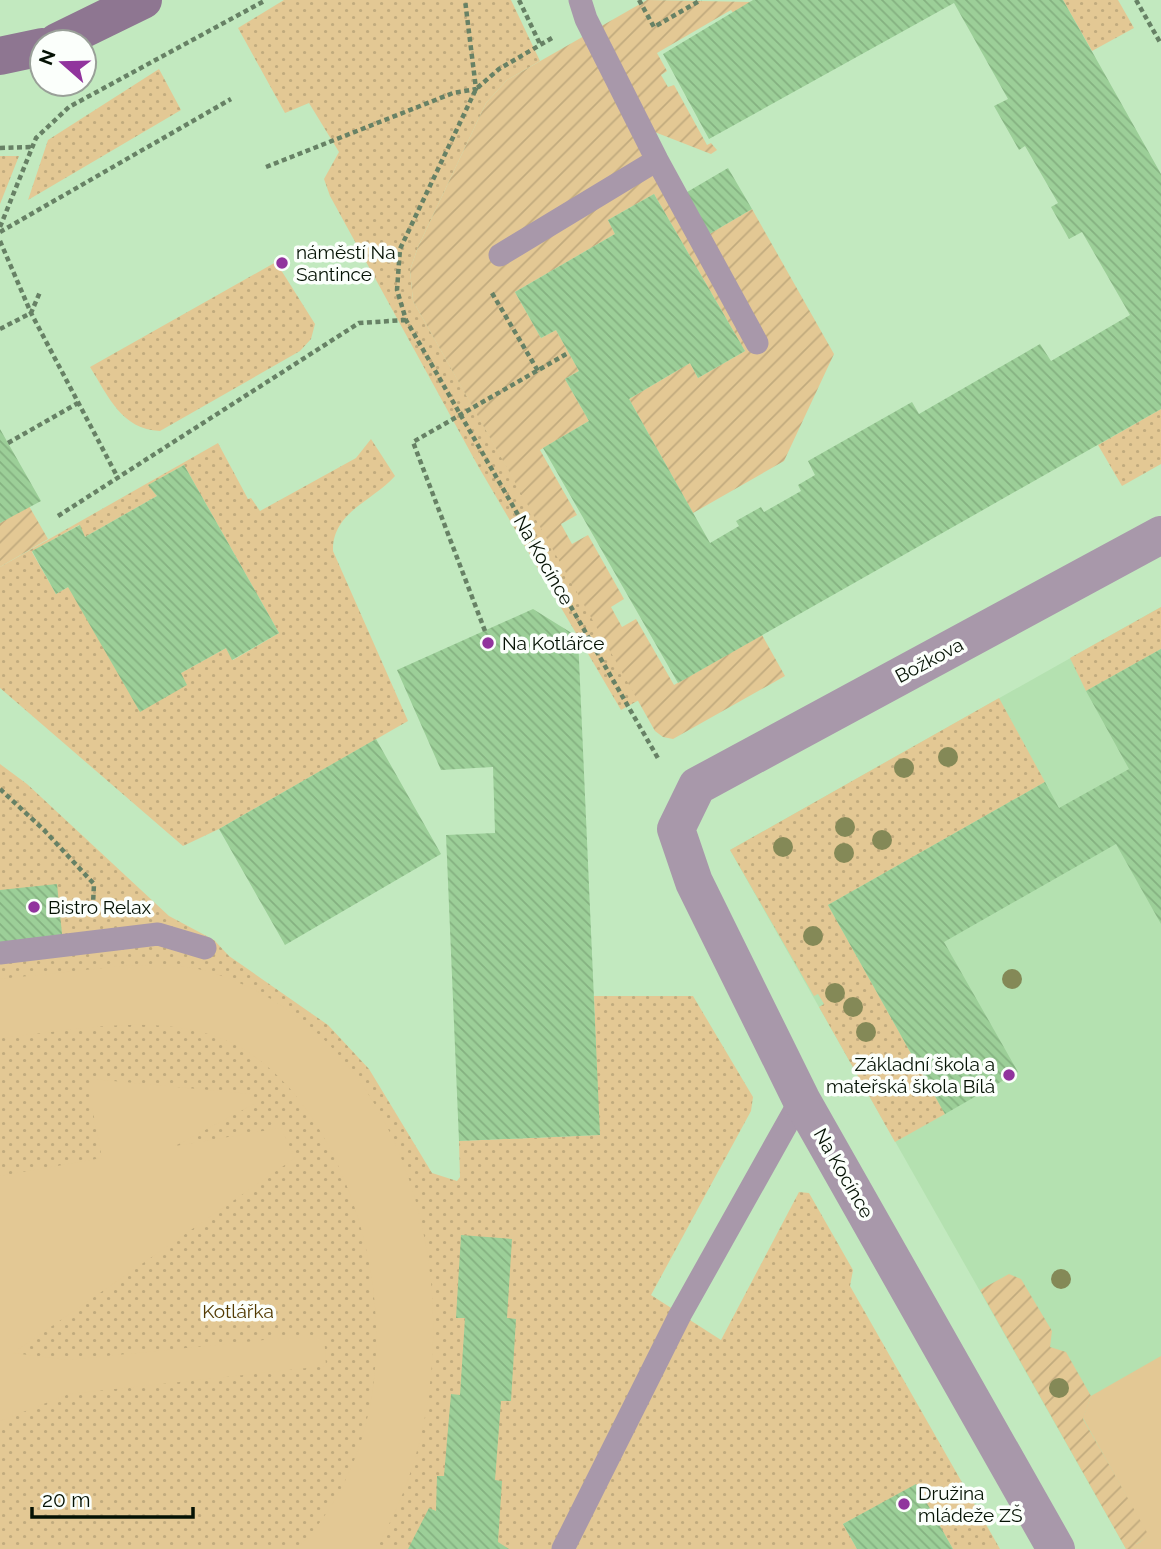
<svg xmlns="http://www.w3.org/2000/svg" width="1161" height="1549" font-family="Raleway,sans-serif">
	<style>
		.built { fill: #b4e1b0 }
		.grass { fill: url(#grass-dots); fill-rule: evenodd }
		.garden { fill: url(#garden-furrows) }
		.pitch { fill: #e3c894 }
		.building { fill: url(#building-back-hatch) }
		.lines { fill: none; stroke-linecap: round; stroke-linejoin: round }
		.path { stroke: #678165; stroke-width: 4.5; stroke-dasharray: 5 3.5; stroke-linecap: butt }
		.lane { stroke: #a898aa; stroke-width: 23 }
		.street { stroke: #a898aa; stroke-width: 38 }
		.secondary { stroke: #8e7691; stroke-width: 38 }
		.tree { fill: #848957 }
		.poi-dot { fill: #91349d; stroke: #fbfffb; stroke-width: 2.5 }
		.labels { text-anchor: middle; stroke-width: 7; stroke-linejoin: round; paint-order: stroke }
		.poi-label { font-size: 19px; fill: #051204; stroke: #fbfffb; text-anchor: start }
		.street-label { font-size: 19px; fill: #051204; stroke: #fbfffb }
		.park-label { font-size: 19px; fill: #523a02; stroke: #fbfffb }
	</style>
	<defs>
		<pattern id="grass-dots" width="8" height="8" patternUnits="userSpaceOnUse" patternTransform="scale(1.75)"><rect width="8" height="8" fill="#e3c894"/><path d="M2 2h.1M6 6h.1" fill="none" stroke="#c1ab7e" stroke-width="1.8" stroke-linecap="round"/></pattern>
		<pattern id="garden-furrows" width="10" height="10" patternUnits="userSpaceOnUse" patternTransform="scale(1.75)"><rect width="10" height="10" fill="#e3c894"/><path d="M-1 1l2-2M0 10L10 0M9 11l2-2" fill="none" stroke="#c1ab7e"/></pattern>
		<pattern id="building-back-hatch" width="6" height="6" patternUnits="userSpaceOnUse" patternTransform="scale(1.75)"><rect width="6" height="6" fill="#9ccf98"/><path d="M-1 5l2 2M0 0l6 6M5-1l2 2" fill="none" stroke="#85b181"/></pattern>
	</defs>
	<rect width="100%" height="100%" fill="#c2e9bf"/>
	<path class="built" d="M 1161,607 L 1161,1549 L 1126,1549 L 730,850 Z"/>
	<path class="grass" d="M 284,0 L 511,0 L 540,61 L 507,80 L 486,103 L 418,247 L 410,270 L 413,301 L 639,700 L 621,710 L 478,466 L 330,196 L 324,179 L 339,152 L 309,103 L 285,113 L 238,28 Z
		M 1063,0 L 1118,0 L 1134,28 L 1092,51 Z
		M 159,69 L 181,110 L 28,200 L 48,140 Z
		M 0,156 L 19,156 L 0,204 Z
		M 276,262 L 315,324 L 311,339 L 300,351 L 160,431 C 121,429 109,397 90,367 Z
		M 1161,409 L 1161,464 L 1122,486 L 1098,445 Z
		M 371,439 L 395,476 C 373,501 332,512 333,551 L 408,721 L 219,829 L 183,846 L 0,688 L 0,567 L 218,443 L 248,499 L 251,498 L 260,511 L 356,458 ZM 184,465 L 279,633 L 233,660 L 226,648 L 181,673 L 68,587 L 56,594 L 32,552 L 79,525 L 85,537 L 157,496 L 149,485 Z
		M 1161,607 L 1161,649 L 1086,691 L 1070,658 Z
		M 999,698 L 1045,782 L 828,905 L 945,1114 L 895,1142 L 819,1007 L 824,1004 L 818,994 L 814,996 L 730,850 Z
		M 0,764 L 27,784 L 169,916 L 214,940 L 229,956 L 328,1025 L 369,1069 L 432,1173 L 457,1181 L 460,1177 L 459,1141 L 599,1135 L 594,996 L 693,996 L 753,1097 L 751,1111 L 651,1295 L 721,1340 L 799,1192 L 809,1193 L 853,1270 L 850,1286 L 1000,1549 L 953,1549 L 916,1485 L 843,1524 L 857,1549 L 0,1549 Z"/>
	<path class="garden" d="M 647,0 L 754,2 L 734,14 L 731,10 L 657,53 L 667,71 L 661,75 L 668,87 L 674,85 L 707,145 L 711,143 L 717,150 L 711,154 L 652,131 L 706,236 L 752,209 L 834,354 L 784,461 L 693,513 L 629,399 L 690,363 L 698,378 L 745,351 L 654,194 L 608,220 L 615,234 L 515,292 L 541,338 L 556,330 L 579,371 L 565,379 L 589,421 L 540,450 L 577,515 L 561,524 L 572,544 L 588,535 L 624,599 L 611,607 L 622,627 L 636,619 L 674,685 L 762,635 L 785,676 L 673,739 L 663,737 L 655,731 L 413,301 L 410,270 L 418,247 L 486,103 L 507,80 Z
		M 29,506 L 48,539 L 0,567 L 0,523 Z
		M 1009,1274 L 1021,1279 L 1052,1331 L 1050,1347 L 1066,1352 L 1091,1396 L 1083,1419 L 1150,1536 L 1136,1544 L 1138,1549 L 1126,1549 L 980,1290 Z"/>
	<path class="pitch" d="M 131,965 C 156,966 182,964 206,971 C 437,1037 489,1366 375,1549 L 297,1549 C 405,1440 393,1253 319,1129 C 296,1091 263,1054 220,1038 C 150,1012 72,1031 0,1038 L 0,979 Z
		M 92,1079 L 251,1094 L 254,1104 L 175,1146 L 281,1128 L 295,1158 L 13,1353 L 67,1360 L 324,1334 L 326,1366 L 69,1394 L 0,1421 L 0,1176 L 102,1158 L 92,1107 Z
		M 1161,1356 L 1161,1549 L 1138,1549 L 1135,1545 L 1149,1536 L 1083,1418 L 1091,1396 Z"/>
	<path class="building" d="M 753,0 L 1063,0 L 1161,174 L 1161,409 L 678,683 L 543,448 L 589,421 L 565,379 L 579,371 L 556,330 L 541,338 L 515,292 L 615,234 L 608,220 L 654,194 L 745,351 L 698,378 L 690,363 L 629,399 L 710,543 L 739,526 L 736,521 L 761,507 L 764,512 L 801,491 L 798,485 L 815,475 L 808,461 L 912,402 L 919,414 L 1040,344 L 1051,361 L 1130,315 L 1082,232 L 1069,239 L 1051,207 L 1058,203 L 1025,146 L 1019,150 L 994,106 L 1008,99 L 954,3 L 709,139 L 663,54 Z
		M 728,168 L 752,209 L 706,236 L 682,195 Z
		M 0,429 L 41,501 L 0,523 Z
		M 184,465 L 279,633 L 232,660 L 226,648 L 181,673 L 187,685 L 140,712 L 68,587 L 56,594 L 32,551 L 80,525 L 85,537 L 157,496 L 148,485 Z
		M 533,609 L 578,637 L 600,1135 L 459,1141 L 446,835 L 495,833 L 493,767 L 441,770 L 397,670 Z
		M 1161,649 L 1161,924 L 1116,844 L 944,942 L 1018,1072 L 945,1114 L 828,905 L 1045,782 L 1059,808 L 1129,769 L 1086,691 Z
		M 376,739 L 441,854 L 285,945 L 219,829 Z
		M 57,884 L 63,944 L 0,950 L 0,890 Z
		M 461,1235 L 512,1239 L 507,1318 L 516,1319 L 511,1401 L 501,1401 L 495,1480 L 502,1481 L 498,1542 L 509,1549 L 408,1549 L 429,1508 L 436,1511 L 437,1476 L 444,1476 L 451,1394 L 460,1395 L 465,1318 L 456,1318 Z
		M 916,1484 L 953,1549 L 857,1549 L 843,1524 Z"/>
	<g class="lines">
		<path class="path" d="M 519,0 L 540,44
			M 639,0 L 654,27 L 701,0
			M 1136,0 L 1161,44
			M 552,38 L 499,69 L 476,89 L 400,249 L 397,290 L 406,320 L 659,760
			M 0,148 L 33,147
			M 266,167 L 453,93 L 476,89 L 465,0
			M 0,227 L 36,138 L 69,107 L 266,0
			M 0,232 L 231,99
			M 0,241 L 31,313 L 118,478
			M 492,293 L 538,371
			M 0,329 L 31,313 L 40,292
			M 8,443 L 78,403
			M 58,516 L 359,323 L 406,320
			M 485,631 L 413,442 L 568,353
			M 0,789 L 44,830 L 94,884 L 93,904"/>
		<path class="lane" d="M 580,0 L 586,19 L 657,160 L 757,343
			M 500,255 L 657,160
			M 0,953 L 158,934 L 205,948
			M 563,1549 L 680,1315 L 801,1099"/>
		<path class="street" d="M 1056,1549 L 801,1099 L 694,882 L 676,829 L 697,786 L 1161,535"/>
		<path class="secondary" d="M 57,42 L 143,0
			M 0,56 L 42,47"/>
	</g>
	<g class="tree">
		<circle cx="948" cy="757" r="10"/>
		<circle cx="904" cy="768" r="10"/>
		<circle cx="845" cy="827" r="10"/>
		<circle cx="882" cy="840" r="10"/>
		<circle cx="783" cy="847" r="10"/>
		<circle cx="844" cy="853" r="10"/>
		<circle cx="813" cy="936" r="10"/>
		<circle cx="1012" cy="979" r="10"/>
		<circle cx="835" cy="993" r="10"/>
		<circle cx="853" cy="1007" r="10"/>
		<circle cx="866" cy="1032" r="10"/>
		<circle cx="1061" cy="1279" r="10"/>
		<circle cx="1059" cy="1388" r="10"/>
	</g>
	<g class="poi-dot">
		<circle cx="282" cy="263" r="7"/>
		<circle cx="488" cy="643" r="7"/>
		<circle cx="34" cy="907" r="7"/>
		<circle cx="1009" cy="1075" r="7"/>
		<circle cx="904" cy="1504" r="7"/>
	</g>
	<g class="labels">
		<g class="poi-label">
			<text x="296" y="259">náměstí Na<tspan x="296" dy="22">Santince</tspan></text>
			<text x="502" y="650">Na Kotlářce</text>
			<text x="48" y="914">Bistro Relax</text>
			<text x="995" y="1071" text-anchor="end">Základní škola a<tspan x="995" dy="22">mateřská škola Bílá</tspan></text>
			<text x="918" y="1500">Družina<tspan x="918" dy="22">mládeže ZŠ</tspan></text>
		</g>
		<g class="street-label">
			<text transform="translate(544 560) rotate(60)" y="7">Na Kocínce</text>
			<text transform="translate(929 660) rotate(-28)" y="7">Božkova</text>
			<text transform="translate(844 1173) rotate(60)" y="7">Na Kocínce</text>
		</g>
		<g class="park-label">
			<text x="238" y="1318">Kotlářka</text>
		</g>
	</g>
	<g transform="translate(63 63) rotate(290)"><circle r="33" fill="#fbfffb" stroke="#99a098" stroke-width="2"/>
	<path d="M0-5L12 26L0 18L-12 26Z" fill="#91349d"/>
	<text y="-10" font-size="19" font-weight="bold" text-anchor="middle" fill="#051204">N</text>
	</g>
	<path d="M32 1507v10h161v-10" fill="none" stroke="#051204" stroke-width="3.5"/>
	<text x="42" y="1507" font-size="21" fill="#051204" stroke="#fbfffb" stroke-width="5" paint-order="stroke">20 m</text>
</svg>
